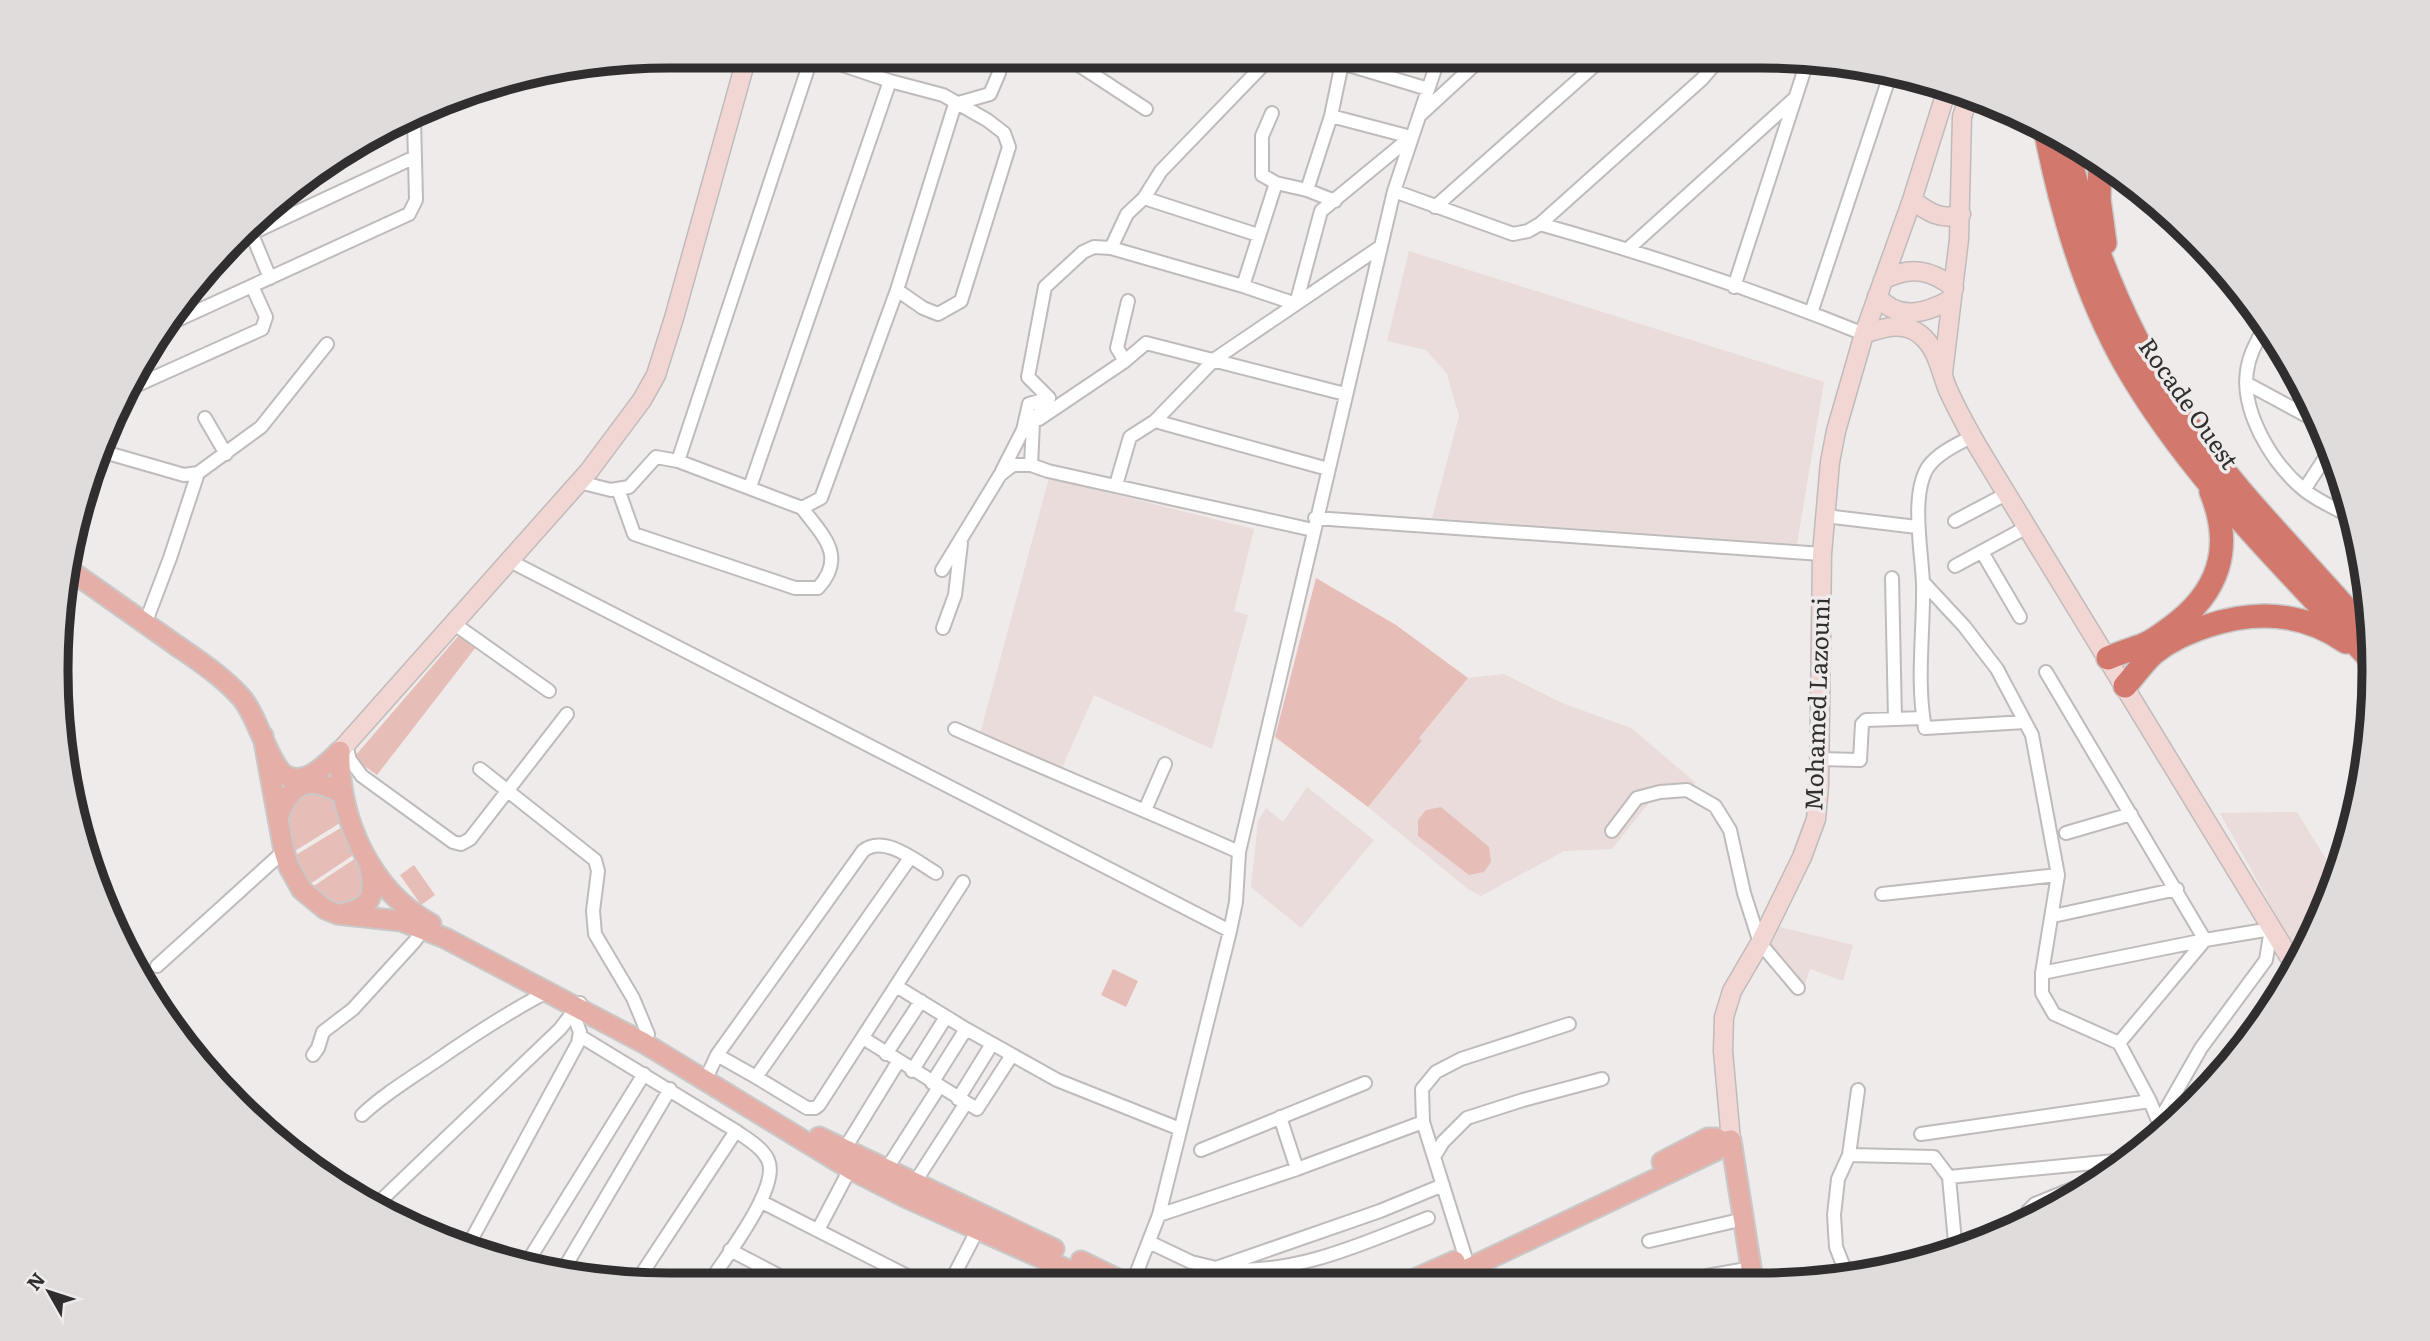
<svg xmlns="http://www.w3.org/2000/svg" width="2430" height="1341" font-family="Literata,serif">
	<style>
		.built { fill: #e9dcda }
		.green { fill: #e7beb7 }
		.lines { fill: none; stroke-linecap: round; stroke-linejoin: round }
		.street-casing { stroke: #c0bbbb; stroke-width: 16 }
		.secondary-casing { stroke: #c0bbbb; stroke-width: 21 }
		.primary-casing { stroke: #c9c9c9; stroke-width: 23 }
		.highway-casing { stroke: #c9c9c9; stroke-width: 26 }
		.street { stroke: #fff; stroke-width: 12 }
		.secondary { stroke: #f2d6d3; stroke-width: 18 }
		.primary { stroke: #e5aea7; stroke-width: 19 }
		.highway { stroke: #d3786c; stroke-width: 23 }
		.labels { text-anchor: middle; stroke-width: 7; stroke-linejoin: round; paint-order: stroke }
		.street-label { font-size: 24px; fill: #302e2e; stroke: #efebea }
		.rim { fill: none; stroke: #302e2e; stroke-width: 9 }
	</style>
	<rect width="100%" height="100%" fill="#efebea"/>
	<path class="built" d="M 1409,251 L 1824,382 L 1797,544 L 1432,518 L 1459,416 L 1447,374 L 1426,350 L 1387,341 Z
		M 1049,478 L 1254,529 L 1234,611 L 1248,615 L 1212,749 L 1094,695 L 1062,768 L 980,734 Z
		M 1504,674 L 1562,703 L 1631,728 L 1696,783 L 1651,800 L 1612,849 L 1564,851 L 1481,896 L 1468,889 L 1368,807 L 1422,742 L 1419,738 L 1468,678 Z
		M 1307,787 L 1374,840 L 1301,928 L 1251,887 L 1258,821 L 1266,808 L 1283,822 Z
		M 2297,812 L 2337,877 L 2300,959 L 2220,813 Z
		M 1780,927 L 1853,945 L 1843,981 L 1810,969 L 1805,983 L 1796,981 L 1767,954 Z"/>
	<path class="green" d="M 1316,578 L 1396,625 L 1468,678 L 1419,738 L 1422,741 L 1368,807 L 1275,737 Z
		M 460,634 L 476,647 L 377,775 L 357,761 L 355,756 Z
		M 303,788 L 332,797 L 340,823 L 290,854 L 285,822 Z
		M 1441,807 L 1489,847 L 1491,862 L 1484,872 L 1469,875 L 1418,836 L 1418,820 L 1426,810 Z
		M 342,827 L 355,854 L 307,886 L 291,858 Z
		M 356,858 L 367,876 L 359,902 L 337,906 L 309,889 Z
		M 414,865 L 435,895 L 421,905 L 400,875 Z
		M 1113,969 L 1138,981 L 1126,1007 L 1101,995 Z
		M 1030,1270 L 1056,1282 L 1025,1282 Z"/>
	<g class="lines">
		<defs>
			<path id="street" d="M 812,56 L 678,461 L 802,508 L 821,498 L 897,290 L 955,104 L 990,94 L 999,73 L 1002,56
				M 816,56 L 890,81 L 943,95 L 987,120 L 1004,133 L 1009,147 L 961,301 L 938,314 L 923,308 L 897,290
				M 1065,56 L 1146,109
				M 1270,57 L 1342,63 L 1428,89
				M 1271,57 L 1161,171 L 1144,198 L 1127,214 L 1111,248 L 1094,247 L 1083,252 L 1045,287 L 1028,377 L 1049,398 L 1033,423 L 1031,465 L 1048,471 L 1313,530
				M 1272,113 L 1262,136 L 1262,175 L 1276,183
				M 1331,116 L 1411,137
				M 1419,116 L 1483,57
				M 1307,190 L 1331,116 L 1342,63
				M 1394,191 L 1513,234 L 1528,231 L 1540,224 C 1650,255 1758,291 1864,334
				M 1144,198 L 1258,235
				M 1435,207 L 1604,57
				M 1540,224 L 1702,79 L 1721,57
				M 251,232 L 270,278
				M 248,235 L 415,157
				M 1111,248 L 1243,286 L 1296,304 L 1321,211 L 1411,137
				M 1628,249 L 1794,99
				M 1243,286 L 1276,183 L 1307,190 L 1335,201
				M 1734,287 L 1808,59
				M 1811,313 L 1891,72
				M 2265,326 C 2258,340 2249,354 2247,371 C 2241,412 2272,463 2303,489 C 2317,501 2337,509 2354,518
				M 160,328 L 409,214 L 416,200 L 414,120
				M 2261,334 L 2275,342
				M 1125,361 L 1117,348 L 1128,301
				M 2246,383 L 2320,423
				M 133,387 L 262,329 L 266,317 L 252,286
				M 205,418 L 226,454
				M 1039,419 L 1125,361 L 1146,343 L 1345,394
				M 1155,421 L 1328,469
				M 1971,437 C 1956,445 1938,453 1928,467 C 1910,495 1922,552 1923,584 C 1924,631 1916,681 1925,728 L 2025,722
				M 104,452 L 184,475 L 198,473 L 261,427 L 327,344
				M 1002,471 L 1023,430 L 1029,404 L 1049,398
				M 579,482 L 611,490 L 629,487 L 656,457 L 678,461
				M 1116,485 L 1130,437 L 1155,421 L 1215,359 L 1380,247
				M 750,487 L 890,81
				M 618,489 L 634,534 L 795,588 L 818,588 C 847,556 823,536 802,508
				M 2304,490 L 2330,450
				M 1825,516 L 1917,527
				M 1315,518 L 1822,554
				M 1955,521 L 2006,494
				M 1982,552 L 2020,617
				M 510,561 L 1230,931
				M 1955,566 L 2027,527
				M 942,570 L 1000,475 L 1013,465 L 1031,465
				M 1892,578 L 1895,718
				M 1923,582 L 1964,626 L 1997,669 L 2032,735 L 2058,875 L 2042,973 L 2042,993 L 2054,1014 L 2119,1043 L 2150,1101 L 2161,1128
				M 453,623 L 549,691
				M 145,624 L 170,558 L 198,473
				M 943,628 L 955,595 L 961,543
				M 2046,672 L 2205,940 L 2119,1043
				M 955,729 C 1049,771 1145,810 1239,852
				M 346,745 L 350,760 L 362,776 L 453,842 L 461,844 L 470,839 L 567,714
				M 1819,759 L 1860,760 L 1862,724 L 1866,720 L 1923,718
				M 480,769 L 595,860 L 598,871 L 593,911 L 595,934 L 633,998 L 648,1034
				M 1145,810 L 1165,764
				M 1612,831 L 1637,798 L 1660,792 L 1687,790 L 1715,806 L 1730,830 L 1744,893 L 1760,943 L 1798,988
				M 2066,833 L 2131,814
				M 910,858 L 756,1077 L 807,1108 L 815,1108 L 819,1105 L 963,882
				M 1882,894 L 2058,875
				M 2053,916 L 2177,889
				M 157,966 L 284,851
				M 2042,973 L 2205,940 L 2271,929 L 2266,960 L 2201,1048 L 2165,1111 L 2164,1126
				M 896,986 L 966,1029 L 1057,1080 L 1180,1129
				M 580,1036 L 736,1131 C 747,1139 762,1147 768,1160 C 781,1187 724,1259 709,1283
				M 863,1038 L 977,1109 L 1012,1055
				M 886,1054 L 921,1001
				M 313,1055 L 318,1048 L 323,1032 L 353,1009 L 415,941 L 425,926
				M 717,1055 L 756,1077
				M 912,1071 L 946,1017
				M 705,1081 L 717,1055 L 863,851 C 884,834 916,861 936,873
				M 932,1083 L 966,1029
				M 958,1099 L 992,1044
				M 362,1115 C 384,1094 411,1078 436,1061 C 472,1036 508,1012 547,992
				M 1280,1117 L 1297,1169
				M 1921,1134 L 2150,1101
				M 844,1150 L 898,1062
				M 1201,1150 L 1365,1083
				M 1435,1155 L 1443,1142 L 1467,1118 L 1523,1100 L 1602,1079
				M 1849,1155 L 1934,1157 L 1949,1177 L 1956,1253
				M 886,1170 L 939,1087
				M 1949,1177 L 2125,1160
				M 915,1182 L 966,1103
				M 762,1202 L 921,1283
				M 374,1207 L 560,1029 L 580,1003
				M 1159,1215 L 1297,1169 L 1423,1122
				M 2026,1218 L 2028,1211 L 2035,1204 L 2109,1174
				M 818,1230 L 850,1169
				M 1649,1241 L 1744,1219
				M 1149,1242 L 1191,1262 L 1216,1268 L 1380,1211 L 1443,1185
				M 468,1246 L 578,1043 L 580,1032 L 573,1014
				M 730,1250 L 793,1283
				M 1465,1256 L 1423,1122 L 1422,1089 L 1436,1072 L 1461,1059 L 1569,1024
				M 525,1266 L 644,1074
				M 1223,1269 C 1297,1275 1361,1244 1428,1218
				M 1845,1270 L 1914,1262
				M 562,1272 L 670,1089
				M 1844,1279 L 1845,1270 L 1836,1247 L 1834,1215 L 1838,1179 L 1849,1155 L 1858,1090
				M 1703,1280 L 1707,1276 L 1752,1268
				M 1133,1282 L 1159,1215 L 1230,931 L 1236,902 L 1239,852 L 1394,191 L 1439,57
				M 950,1283 L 978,1229
				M 635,1284 L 736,1131"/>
			<path id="secondary" d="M 1912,200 C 1928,212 1941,221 1961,214
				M 1883,280 C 1910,266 1931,269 1954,288
				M 1877,296 C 1899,322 1926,313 1952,299
				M 1864,334 C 1885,327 1906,320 1924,338 C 1938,352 1941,373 1948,390 C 1960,416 1974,441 1989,465 C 2092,632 2194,800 2296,968
				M 1943,373 L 1959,239 L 1962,117 L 1968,98
				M 340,751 L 589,471 L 642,400 L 656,375 L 674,318 L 747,56
				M 1731,1140 L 1723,1051 L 1724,1017 L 1732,991 L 1760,943 L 1802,857 L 1816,819 L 1819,786 L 1822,554 L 1830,462 L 1836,431 L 1864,334 L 1912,200 L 1947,89"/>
			<path id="primary" d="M 71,571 C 105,595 139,619 173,643 C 196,659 221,675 240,696 C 258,715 268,764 285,775 C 305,788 327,763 340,751
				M 263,736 L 284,851 L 289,867 L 302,890 L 325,909 L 337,914 L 401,921 L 445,938 L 644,1043 L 850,1169 L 907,1198 L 1095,1282
				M 340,751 C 338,818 370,890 431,924
				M 278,818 C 290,783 309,774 342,794
				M 345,913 C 373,907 375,894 370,869
				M 819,1137 L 1054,1249
				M 1662,1162 L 1708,1138 L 1716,1138 L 1724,1142
				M 1081,1261 L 1124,1282
				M 1410,1281 L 1455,1261
				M 1442,1281 L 1717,1150 L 1724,1142 L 1731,1140 L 1753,1280"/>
			<path id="highway" d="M 2045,129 C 2061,210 2084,291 2125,364 C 2189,476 2285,567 2372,661
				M 2065,138 C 2087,235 2123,328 2179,411 C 2235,493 2308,563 2372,638
				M 2100,162 L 2099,199 L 2105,243
				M 2108,658 C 2119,653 2132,649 2143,645 C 2153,641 2162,634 2170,628 C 2219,593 2234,548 2211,492
				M 2125,686 C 2135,675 2143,663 2154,653 C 2170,640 2187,633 2207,626 C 2255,610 2303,612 2346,642"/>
		</defs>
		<use href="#street" class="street-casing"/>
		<use href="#secondary" class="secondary-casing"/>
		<use href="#primary" class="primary-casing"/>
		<use href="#highway" class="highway-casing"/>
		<use href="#street" class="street"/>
		<use href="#secondary" class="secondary"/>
		<use href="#primary" class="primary"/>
		<use href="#highway" class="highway"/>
	</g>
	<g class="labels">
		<g class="street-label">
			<text transform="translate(2188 404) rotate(55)" y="8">Rocade Ouest</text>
			<text transform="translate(1818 704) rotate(-88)" y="8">Mohamed Lazouni</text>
		</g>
	</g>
	<path d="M0 0H2430V1341H0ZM670 68H1760A602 602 0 0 1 2362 670V671A602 602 0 0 1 1760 1273H670A602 602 0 0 1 68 671V670A602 602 0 0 1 670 68Z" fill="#e0dcdb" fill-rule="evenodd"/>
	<path class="rim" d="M670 68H1760A602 602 0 0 1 2362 670V671A602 602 0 0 1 1760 1273H670A602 602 0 0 1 68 671V670A602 602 0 0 1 670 68Z"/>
	<g transform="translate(49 1292) rotate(309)" stroke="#efebea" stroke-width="5" paint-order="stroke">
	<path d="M0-5L12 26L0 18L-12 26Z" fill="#302e2e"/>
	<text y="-10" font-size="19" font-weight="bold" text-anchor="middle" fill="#302e2e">N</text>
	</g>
</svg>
